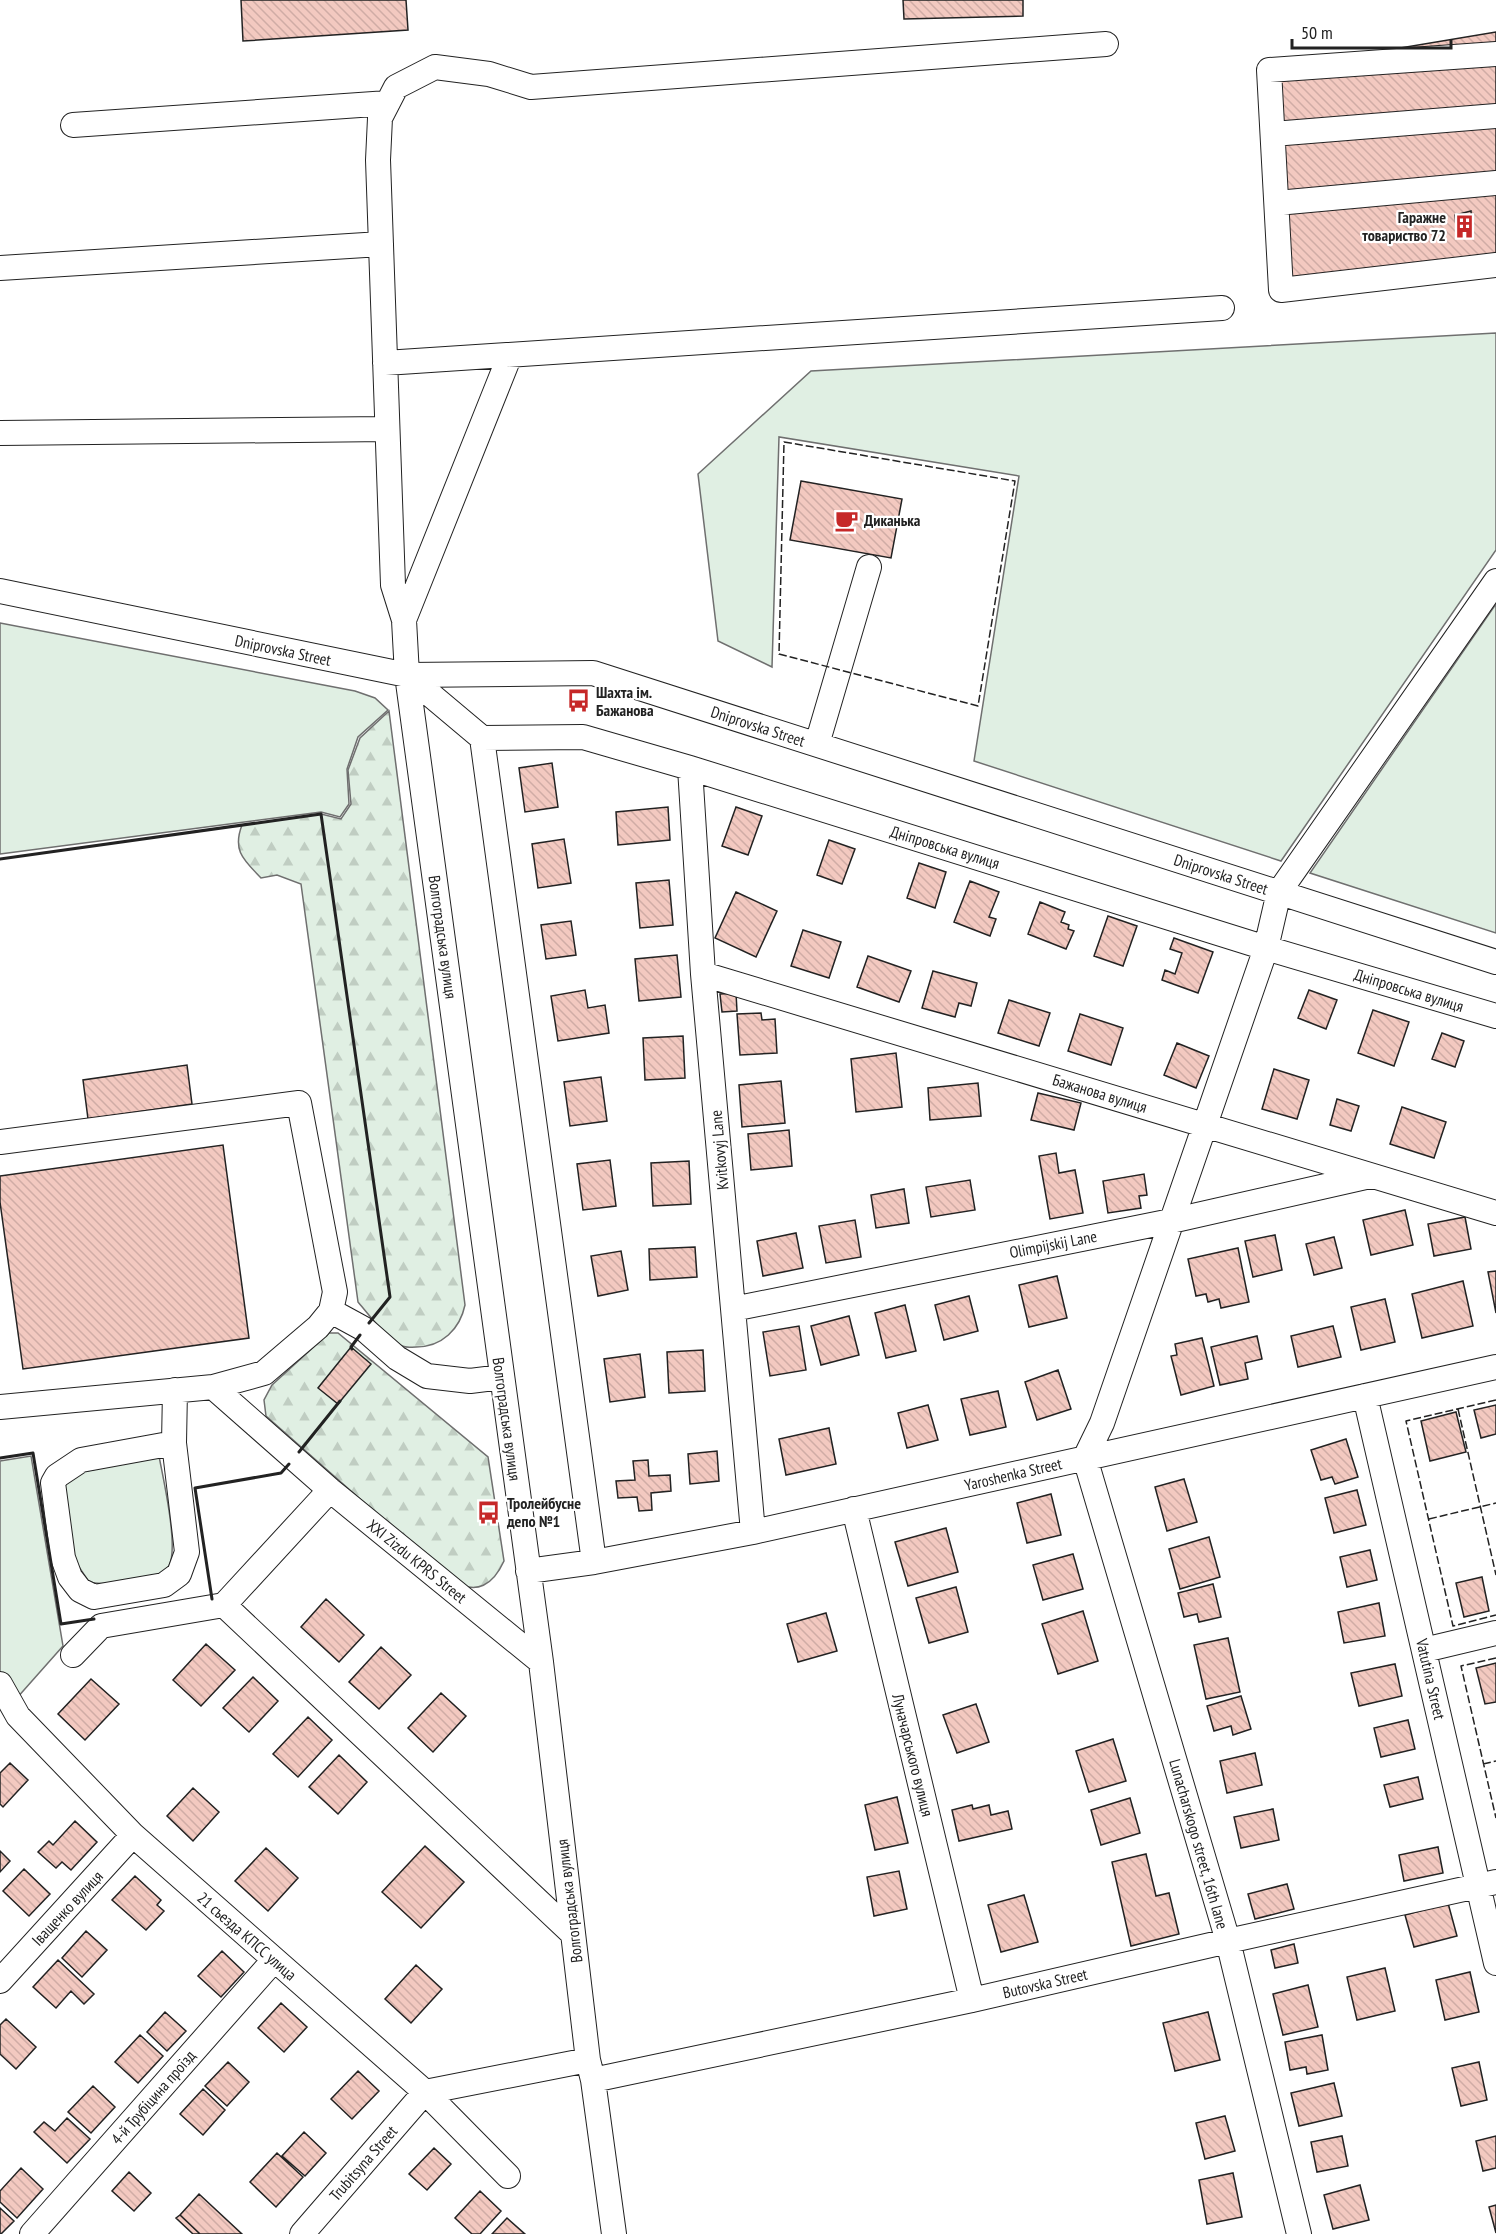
<svg xmlns="http://www.w3.org/2000/svg" width="1496" height="2234" font-family="'PT Sans Narrow',sans-serif">
	<style>
		.grass { fill: #e0efe3; stroke: #6f6f6f; stroke-width: 1.5 }
		.forest { fill: url(#forest-firs); stroke: #6f6f6f; stroke-width: 1.5 }
		.building { fill: url(#building-back-hatch); stroke: #222; stroke-width: 1.5 }
		.lines { fill: none; stroke-linecap: round; stroke-linejoin: round }
		.minor-casing { stroke: #222; stroke-width: 26 }
		.minor { stroke: #fff; stroke-width: 24 }
		.fence { stroke: #222; stroke-width: 1.5; stroke-dasharray: 8 3; stroke-linecap: butt }
		.wall { stroke: #222; stroke-width: 3 }
		.labels { text-anchor: middle; stroke-width: 4.5; stroke-linejoin: round; paint-order: stroke }
		.poi-label { font-size: 16px; font-weight: bold; fill: #222; stroke: #fff; text-anchor: start }
		.street-label { font-size: 16px; fill: #222; stroke: #fff }
	</style>
	<defs>
		<pattern id="forest-firs" width="22" height="20" patternUnits="userSpaceOnUse" patternTransform="scale(1.5)"><rect width="22" height="20" fill="#e0efe3"/><path d="M5 1l3.5 6h-7zM16 11l3.5 6h-7z" fill="#c0cdc2"/></pattern>
		<pattern id="building-back-hatch" width="6" height="6" patternUnits="userSpaceOnUse" patternTransform="scale(1.5)"><rect width="6" height="6" fill="#f3c9c0"/><path d="M-1 5l2 2M0 0l6 6M5-1l2 2" fill="none" stroke="#d0aca5"/></pattern>
	</defs>
	<rect width="100%" height="100%" fill="#fff"/>
	<path class="grass" d="M 1496,333 L 1496,550 L 1281,861 L 974,761 L 1019,476 L 779,437 L 772,667 L 718,641 L 698,474 L 811,371 Z
		M 1496,604 L 1496,933 L 1310,873 Z
		M 0,623 L 355,691 L 375,698 L 388,710 L 358,737 L 347,769 L 349,804 L 340,817 L 321,812 L 0,854 Z
		M 31,1456 L 63,1646 L 16,1699 L 0,1675 L 0,1461 Z
		M 159,1456 C 163,1478 179,1547 169,1566 C 163,1577 146,1577 135,1579 C 120,1581 104,1586 89,1582 L 73,1558 L 63,1491 L 67,1480 L 77,1473 Z"/>
	<path class="forest" d="M 389,711 L 465,1305 C 460,1329 442,1347 416,1347 C 411,1347 406,1348 402,1346 C 387,1339 369,1315 358,1302 L 301,884 L 277,875 L 261,878 C 244,860 232,851 242,825 L 321,814 L 341,819 L 351,804 L 348,770 L 360,738 Z
		M 329,1333 L 338,1333 L 488,1457 L 504,1561 C 493,1585 477,1595 453,1581 L 266,1416 L 264,1400 L 272,1385 Z"/>
	<path class="building" d="M 241,0 L 406,0 L 408,30 L 243,41 Z
		M 903,0 L 1023,0 L 1023,16 L 904,19 Z
		M 1496,32 L 1496,265 L 1281,290 L 1269,70 Z
		M 1471,211 L 1473,237 L 1457,238 L 1455,215 Z
		M 801,481 L 902,499 L 891,558 L 790,540 Z
		M 552,763 L 558,807 L 525,812 L 519,768 Z
		M 668,807 L 670,840 L 618,845 L 616,812 Z
		M 736,807 L 762,816 L 748,855 L 722,846 Z
		M 564,839 L 571,883 L 538,888 L 532,844 Z
		M 829,840 L 855,849 L 842,884 L 817,875 Z
		M 919,863 L 946,872 L 935,908 L 907,898 Z
		M 669,880 L 673,925 L 640,928 L 636,883 Z
		M 970,881 L 999,892 L 989,917 L 996,919 L 990,936 L 954,922 Z
		M 736,892 L 777,911 L 756,957 L 715,938 Z
		M 1040,902 L 1065,912 L 1061,922 L 1069,925 L 1068,929 L 1074,931 L 1066,949 L 1028,934 Z
		M 1108,916 L 1137,926 L 1123,966 L 1094,956 Z
		M 571,921 L 576,955 L 546,959 L 541,925 Z
		M 803,930 L 841,942 L 829,978 L 791,966 Z
		M 1174,938 L 1213,952 L 1198,993 L 1162,980 L 1165,970 L 1175,974 L 1182,953 L 1170,949 Z
		M 677,955 L 681,997 L 639,1001 L 635,959 Z
		M 868,956 L 911,971 L 899,1002 L 857,987 Z
		M 933,971 L 977,983 L 971,1006 L 959,1003 L 955,1017 L 922,1008 Z
		M 585,990 L 588,1008 L 605,1005 L 609,1033 L 558,1041 L 551,996 Z
		M 1309,990 L 1337,1000 L 1326,1029 L 1298,1018 Z
		M 736,993 L 737,1011 L 722,1012 L 720,994 Z
		M 1009,1000 L 1050,1013 L 1039,1046 L 998,1033 Z
		M 1373,1010 L 1409,1022 L 1394,1066 L 1358,1053 Z
		M 761,1013 L 762,1020 L 775,1019 L 777,1053 L 740,1055 L 737,1014 Z
		M 1080,1014 L 1123,1028 L 1111,1065 L 1068,1051 Z
		M 1442,1033 L 1464,1041 L 1455,1067 L 1432,1059 Z
		M 683,1036 L 685,1078 L 645,1080 L 643,1038 Z
		M 1177,1043 L 1209,1056 L 1196,1088 L 1164,1075 Z
		M 896,1053 L 902,1107 L 856,1112 L 851,1059 Z
		M 187,1065 L 192,1104 L 88,1119 L 83,1080 Z
		M 1274,1069 L 1309,1080 L 1297,1119 L 1262,1109 Z
		M 601,1077 L 607,1121 L 570,1126 L 564,1082 Z
		M 781,1081 L 785,1123 L 742,1127 L 739,1085 Z
		M 978,1083 L 981,1116 L 930,1120 L 928,1088 Z
		M 1038,1093 L 1081,1103 L 1074,1130 L 1031,1120 Z
		M 1337,1099 L 1359,1106 L 1351,1131 L 1330,1125 Z
		M 1402,1107 L 1446,1122 L 1434,1158 L 1390,1144 Z
		M 789,1130 L 792,1166 L 751,1170 L 748,1134 Z
		M 223,1145 L 249,1338 L 23,1369 L 0,1202 L 0,1176 Z
		M 1056,1153 L 1059,1173 L 1075,1170 L 1083,1213 L 1050,1219 L 1039,1156 Z
		M 610,1160 L 616,1206 L 583,1210 L 577,1164 Z
		M 689,1161 L 691,1204 L 653,1206 L 651,1163 Z
		M 1144,1174 L 1147,1195 L 1139,1196 L 1141,1208 L 1108,1213 L 1103,1181 Z
		M 970,1180 L 975,1210 L 931,1217 L 926,1187 Z
		M 904,1189 L 909,1223 L 876,1228 L 871,1195 Z
		M 1405,1210 L 1413,1245 L 1371,1255 L 1363,1220 Z
		M 1465,1217 L 1471,1249 L 1434,1256 L 1428,1224 Z
		M 855,1220 L 861,1257 L 826,1263 L 819,1226 Z
		M 796,1233 L 803,1268 L 763,1276 L 757,1241 Z
		M 1275,1235 L 1282,1270 L 1253,1277 L 1245,1241 Z
		M 1334,1237 L 1342,1268 L 1314,1275 L 1306,1244 Z
		M 695,1247 L 697,1277 L 650,1280 L 649,1249 Z
		M 1238,1248 L 1249,1302 L 1221,1308 L 1219,1299 L 1208,1302 L 1206,1294 L 1196,1296 L 1188,1259 Z
		M 621,1251 L 628,1290 L 598,1296 L 591,1256 Z
		M 1496,1271 L 1496,1313 L 1488,1272 Z
		M 1057,1276 L 1067,1318 L 1029,1327 L 1019,1285 Z
		M 1463,1281 L 1473,1326 L 1422,1338 L 1412,1294 Z
		M 969,1296 L 978,1331 L 944,1340 L 935,1305 Z
		M 1385,1299 L 1395,1342 L 1361,1350 L 1351,1307 Z
		M 905,1305 L 916,1351 L 886,1358 L 875,1313 Z
		M 849,1316 L 859,1355 L 821,1365 L 811,1326 Z
		M 799,1326 L 806,1370 L 770,1376 L 763,1332 Z
		M 1333,1326 L 1341,1357 L 1298,1367 L 1291,1336 Z
		M 1257,1336 L 1262,1359 L 1245,1363 L 1248,1379 L 1220,1385 L 1211,1347 Z
		M 1202,1338 L 1214,1386 L 1181,1395 L 1171,1356 L 1177,1355 L 1175,1344 Z
		M 351,1347 L 371,1364 L 338,1404 L 318,1388 Z
		M 703,1350 L 705,1391 L 669,1393 L 667,1352 Z
		M 640,1354 L 645,1397 L 610,1402 L 604,1359 Z
		M 1058,1370 L 1071,1409 L 1037,1420 L 1025,1382 Z
		M 998,1391 L 1006,1427 L 970,1435 L 961,1399 Z
		M 928,1405 L 938,1440 L 907,1448 L 898,1413 Z
		M 1496,1405 L 1496,1434 L 1481,1438 L 1474,1410 Z
		M 1456,1412 L 1466,1452 L 1430,1461 L 1421,1421 Z
		M 829,1428 L 836,1464 L 786,1475 L 779,1439 Z
		M 1346,1439 L 1358,1477 L 1335,1484 L 1332,1477 L 1321,1480 L 1311,1450 Z
		M 717,1451 L 719,1481 L 690,1484 L 688,1454 Z
		M 648,1460 L 649,1476 L 670,1475 L 671,1491 L 651,1493 L 652,1510 L 639,1511 L 637,1497 L 618,1498 L 616,1481 L 635,1480 L 633,1461 Z
		M 1184,1479 L 1197,1522 L 1167,1531 L 1155,1487 Z
		M 1357,1490 L 1366,1525 L 1334,1533 L 1325,1498 Z
		M 1051,1494 L 1061,1535 L 1027,1543 L 1017,1503 Z
		M 946,1528 L 958,1572 L 908,1586 L 895,1542 Z
		M 1209,1537 L 1220,1577 L 1180,1589 L 1169,1549 Z
		M 1370,1550 L 1377,1580 L 1347,1587 L 1340,1557 Z
		M 1073,1554 L 1083,1589 L 1043,1600 L 1033,1565 Z
		M 1482,1577 L 1489,1611 L 1464,1617 L 1456,1583 Z
		M 1213,1584 L 1221,1617 L 1199,1622 L 1197,1614 L 1184,1617 L 1178,1593 Z
		M 956,1587 L 968,1632 L 929,1643 L 916,1598 Z
		M 326,1599 L 364,1635 L 339,1662 L 301,1627 Z
		M 1379,1603 L 1385,1636 L 1344,1643 L 1338,1612 Z
		M 1083,1611 L 1098,1661 L 1058,1674 L 1042,1624 Z
		M 826,1613 L 837,1651 L 798,1662 L 787,1624 Z
		M 1228,1638 L 1240,1692 L 1206,1699 L 1194,1645 Z
		M 206,1644 L 235,1670 L 201,1706 L 173,1680 Z
		M 381,1647 L 411,1675 L 379,1709 L 349,1682 Z
		M 1496,1663 L 1496,1702 L 1485,1704 L 1476,1668 Z
		M 1395,1664 L 1402,1696 L 1359,1706 L 1351,1673 Z
		M 253,1677 L 278,1701 L 249,1732 L 223,1708 Z
		M 91,1679 L 119,1704 L 85,1740 L 58,1714 Z
		M 441,1693 L 466,1716 L 433,1752 L 408,1728 Z
		M 1241,1696 L 1251,1729 L 1233,1735 L 1231,1726 L 1214,1731 L 1207,1706 Z
		M 976,1704 L 989,1742 L 957,1753 L 943,1715 Z
		M 308,1717 L 332,1740 L 298,1777 L 273,1754 Z
		M 1408,1720 L 1415,1749 L 1381,1757 L 1374,1728 Z
		M 1113,1739 L 1126,1781 L 1089,1792 L 1076,1751 Z
		M 1255,1753 L 1262,1785 L 1227,1793 L 1220,1761 Z
		M 339,1755 L 367,1782 L 338,1814 L 309,1787 Z
		M 10,1763 L 28,1780 L 3,1807 L 0,1804 L 0,1773 Z
		M 1418,1777 L 1423,1799 L 1390,1807 L 1384,1785 Z
		M 193,1788 L 219,1812 L 193,1841 L 167,1816 Z
		M 897,1797 L 908,1843 L 875,1850 L 865,1805 Z
		M 1130,1798 L 1140,1833 L 1101,1845 L 1091,1810 Z
		M 972,1805 L 973,1809 L 989,1805 L 991,1815 L 1008,1811 L 1012,1829 L 959,1841 L 952,1810 Z
		M 1273,1809 L 1279,1840 L 1241,1848 L 1234,1817 Z
		M 75,1821 L 97,1842 L 71,1870 L 62,1862 L 56,1868 L 38,1852 L 49,1841 L 53,1845 Z
		M 425,1846 L 464,1882 L 421,1928 L 382,1892 Z
		M 1438,1847 L 1443,1873 L 1404,1881 L 1399,1855 Z
		M 266,1848 L 298,1878 L 268,1911 L 235,1881 Z
		M 0,1851 L 10,1861 L 0,1872 Z
		M 1146,1854 L 1156,1896 L 1169,1893 L 1179,1934 L 1131,1946 L 1112,1862 Z
		M 24,1869 L 50,1894 L 29,1916 L 3,1891 Z
		M 899,1871 L 907,1909 L 874,1916 L 867,1877 Z
		M 135,1876 L 161,1900 L 157,1905 L 164,1911 L 146,1930 L 112,1900 Z
		M 1287,1884 L 1294,1909 L 1255,1919 L 1248,1894 Z
		M 1024,1895 L 1038,1942 L 1001,1952 L 988,1905 Z
		M 1448,1903 L 1457,1936 L 1414,1947 L 1405,1915 Z
		M 86,1931 L 107,1950 L 82,1977 L 62,1958 Z
		M 1294,1944 L 1298,1963 L 1275,1968 L 1271,1950 Z
		M 222,1951 L 244,1972 L 221,1997 L 198,1976 Z
		M 58,1960 L 94,1994 L 84,2004 L 71,1991 L 56,2008 L 33,1987 Z
		M 416,1965 L 442,1989 L 411,2023 L 385,1999 Z
		M 1385,1968 L 1395,2011 L 1357,2020 L 1347,1977 Z
		M 1470,1972 L 1479,2012 L 1445,2020 L 1436,1980 Z
		M 1308,1985 L 1318,2027 L 1283,2035 L 1273,1994 Z
		M 281,2003 L 307,2027 L 284,2052 L 258,2028 Z
		M 165,2012 L 186,2031 L 167,2051 L 147,2032 Z
		M 1208,2012 L 1220,2060 L 1175,2071 L 1163,2023 Z
		M 6,2019 L 36,2047 L 16,2069 L 0,2054 L 0,2025 Z
		M 140,2035 L 163,2056 L 138,2083 L 115,2062 Z
		M 1322,2035 L 1328,2070 L 1307,2074 L 1306,2067 L 1290,2070 L 1285,2042 Z
		M 228,2062 L 249,2082 L 227,2106 L 205,2086 Z
		M 1479,2062 L 1487,2100 L 1461,2106 L 1452,2068 Z
		M 358,2071 L 379,2091 L 352,2119 L 331,2099 Z
		M 1334,2083 L 1342,2116 L 1299,2126 L 1291,2093 Z
		M 93,2086 L 115,2107 L 91,2133 L 68,2112 Z
		M 203,2089 L 225,2110 L 203,2135 L 180,2114 Z
		M 1225,2116 L 1235,2151 L 1205,2159 L 1196,2123 Z
		M 67,2118 L 90,2139 L 67,2163 L 34,2132 L 44,2122 L 55,2131 Z
		M 304,2132 L 326,2153 L 305,2176 L 282,2156 Z
		M 1342,2136 L 1348,2166 L 1317,2172 L 1311,2142 Z
		M 1496,2136 L 1496,2168 L 1483,2171 L 1476,2141 Z
		M 434,2148 L 451,2164 L 427,2190 L 409,2174 Z
		M 277,2153 L 303,2177 L 276,2207 L 250,2182 Z
		M 21,2168 L 43,2189 L 17,2218 L 0,2202 L 0,2191 Z
		M 129,2172 L 151,2193 L 134,2211 L 112,2191 Z
		M 1233,2173 L 1242,2217 L 1207,2224 L 1199,2180 Z
		M 1360,2185 L 1369,2220 L 1333,2229 L 1324,2195 Z
		M 480,2191 L 501,2211 L 480,2234 L 472,2234 L 455,2218 Z
		M 199,2194 L 242,2234 L 200,2234 L 180,2215 Z
		M 1496,2205 L 1496,2233 L 1489,2207 Z
		M 0,2208 L 14,2221 L 1,2234 L 0,2234 Z
		M 180,2215 L 200,2234 L 193,2234 L 176,2218 Z
		M 507,2218 L 525,2234 L 492,2234 Z"/>
	<g class="lines">
		<defs>
			<path id="minor" d="M 1496,54 L 1269,70 L 1281,290 L 1496,265
				M 73,125 L 388,103
				M 1273,134 L 1496,116
				M 1277,203 L 1496,183
				M 0,268 L 381,244
				M 385,363 L 1222,308
				M 0,433 L 387,429
				M 0,591 L 407,675 L 593,673 L 1496,962
				M 404,620 L 510,355
				M 407,675 L 482,738 L 583,737 L 690,768 L 1266,948 L 1496,1016
				M 482,738 L 594,1562
				M 817,744 L 869,567
				M 690,768 L 703,974 L 753,1532
				M 703,974 L 1496,1213
				M 0,1142 L 299,1103 L 335,1292 L 331,1311 L 318,1327 L 264,1373 L 213,1387 L 0,1407
				M 733,1309 L 1171,1221 L 1370,1176
				M 331,1311 L 364,1329 L 397,1358 L 427,1376 L 470,1381 L 502,1377
				M 213,1387 L 330,1490 L 541,1662
				M 1365,1396 L 1496,1963
				M 174,1443 L 81,1460 L 57,1476 L 53,1483 L 63,1558 L 70,1577 L 80,1590 L 94,1597 L 164,1585 L 179,1574 L 187,1552 L 174,1443 L 175,1390
				M 854,1509 L 972,2000
				M 528,1571 L 594,1562 L 753,1532 L 1496,1367
				M 224,1605 L 573,1934
				M 1424,1650 L 1496,1633
				M 73,1655 L 101,1626 L 224,1605 L 330,1490
				M 0,1684 L 18,1716 L 133,1835 L 425,2092 L 508,2176
				M 0,1981 L 133,1835
				M 593,2080 L 972,2000 L 1228,1941 L 1496,1882
				M 32,2234 L 274,1960
				M 302,2234 L 425,2092 L 588,2060
				M 614,2234 L 593,2080 L 588,2060 L 541,1662 L 407,675 L 404,620 L 393,585 L 378,160 L 380,118 L 396,87 L 435,67 L 489,74 L 531,87 L 1106,44
				M 1299,2234 L 1228,1941 L 1085,1458 L 1102,1423 L 1266,948 L 1279,892 L 1496,581"/>
		</defs>
		<use href="#minor" class="minor-casing"/>
		<use href="#minor" class="minor"/>
		<path class="fence" d="M 784,442 L 1015,481 L 978,706 L 779,654 Z
			M 1496,1400 L 1406,1421 L 1453,1626 L 1496,1615
			M 1458,1409 L 1496,1575
			M 1429,1519 L 1496,1503
			M 1496,1658 L 1461,1666 L 1496,1818
			M 1483,1764 L 1496,1761"/>
		<path class="wall" d="M 0,859 L 321,814 L 390,1297 L 369,1323
			M 352,1349 L 351,1347 L 360,1335
			M 299,1452 L 340,1401
			M 0,1458 L 33,1453 L 61,1624 L 94,1619
			M 212,1599 L 195,1488 L 281,1473 L 289,1464"/>
	</g>
	<defs>
		<symbol id="building-bare" viewBox="-9 -9 18 18"><path d="M-4-6H4V6H1V3H-1V6H-4ZM-2.5-4.3h1.7v1.8h-1.7ZM.8-4.3h1.7v1.8H.8ZM-2.5-1h1.7V.8h-1.7ZM.8-1h1.7V.8H.8Z" fill="#c62828" stroke="#fff" stroke-width="2.5" paint-order="stroke"/></symbol>
		<symbol id="cafe-bare" viewBox="-9 -9 18 18"><path d="M-5.5-4.5H6V0H3Q3 3.5 0 3.5H-2.5Q-5.5 3.5-5.5 0ZM3-3.2v2h1.7v-2ZM-6 4.5H4V6H-6Z" fill="#c62828" stroke="#fff" stroke-width="2.5" paint-order="stroke"/></symbol>
		<symbol id="bus-bare" viewBox="-9 -9 18 18"><path d="M-5-6H5V4H4V6H2V4H-2V6H-4V4H-5ZM-3.5-4V0h7V-4ZM-3.5 1.2v1.5H-2V1.2ZM2 1.2v1.5H3.5V1.2Z" fill="#c62828" stroke="#fff" stroke-width="2.5" paint-order="stroke"/></symbol>
	</defs>
	<g fill-rule="evenodd">
		<use href="#building-bare" x="1448" y="210" width="33" height="33"/>
		<use href="#cafe-bare" x="830" y="504" width="33" height="33"/>
		<use href="#bus-bare" x="562" y="684" width="33" height="33"/>
		<use href="#bus-bare" x="472" y="1496" width="33" height="33"/>
	</g>
	<g class="labels">
		<g class="poi-label">
			<text x="1446" y="223" text-anchor="end">Гаражне<tspan x="1446" dy="18">товариство 72</tspan></text>
			<text x="864" y="526">Диканька</text>
			<text x="596" y="698">Шахта ім.<tspan x="596" dy="18">Бажанова</tspan></text>
			<text x="507" y="1509">Тролейбусне<tspan x="507" dy="18">депо №1</tspan></text>
		</g>
		<g class="street-label">
			<text transform="translate(283 650) rotate(12)" y="6">Dniprovska Street</text>
			<text transform="translate(758 726) rotate(18)" y="6">Dniprovska Street</text>
			<text transform="translate(945 847) rotate(17)" y="6">Дніпровська вулиця</text>
			<text transform="translate(1221 874) rotate(18)" y="6">Dniprovska Street</text>
			<text transform="translate(443 937) rotate(82)" y="6">Волгоградська вулиця</text>
			<text transform="translate(1409 990) rotate(17)" y="6">Дніпровська вулиця</text>
			<text transform="translate(1100 1093) rotate(17)" y="6">Бажанова вулиця</text>
			<text transform="translate(719 1150) rotate(-95)" y="6">Kvitkovyj Lane</text>
			<text transform="translate(1053 1244) rotate(-11)" y="6">Olimpijskij Lane</text>
			<text transform="translate(507 1419) rotate(82)" y="6">Волгоградська вулиця</text>
			<text transform="translate(1013 1474) rotate(-13)" y="6">Yaroshenka Street</text>
			<text transform="translate(417 1561) rotate(39)" y="6">XXI Zizdu KPRS Street</text>
			<text transform="translate(1431 1679) rotate(77)" y="6">Vatutina Street</text>
			<text transform="translate(913 1755) rotate(76)" y="6">Луначарського вулиця</text>
			<text transform="translate(1199 1844) rotate(74)" y="6">Lunacharskogo street, 16th lane</text>
			<text transform="translate(569 1901) rotate(-97)" y="6">Волгоградська вулиця</text>
			<text transform="translate(67 1908) rotate(-47)" y="6">Іващенко вулиця</text>
			<text transform="translate(247 1936) rotate(41)" y="6">21 съезда КПСС улица</text>
			<text transform="translate(1045 1983) rotate(-13)" y="6">Butovska Street</text>
			<text transform="translate(153 2097) rotate(-49)" y="6">4-й Трубіцина проїзд</text>
			<text transform="translate(363 2163) rotate(-49)" y="6">Trubitsyna Street</text>
		</g>
	</g>
	<path d="M1292 39v9h159v-9" fill="none" stroke="#222222" stroke-width="3"/>
	<text x="1301" y="39" font-size="18" fill="#222222" stroke="#ffffff" stroke-width="4.5" paint-order="stroke">50 m</text>
</svg>
